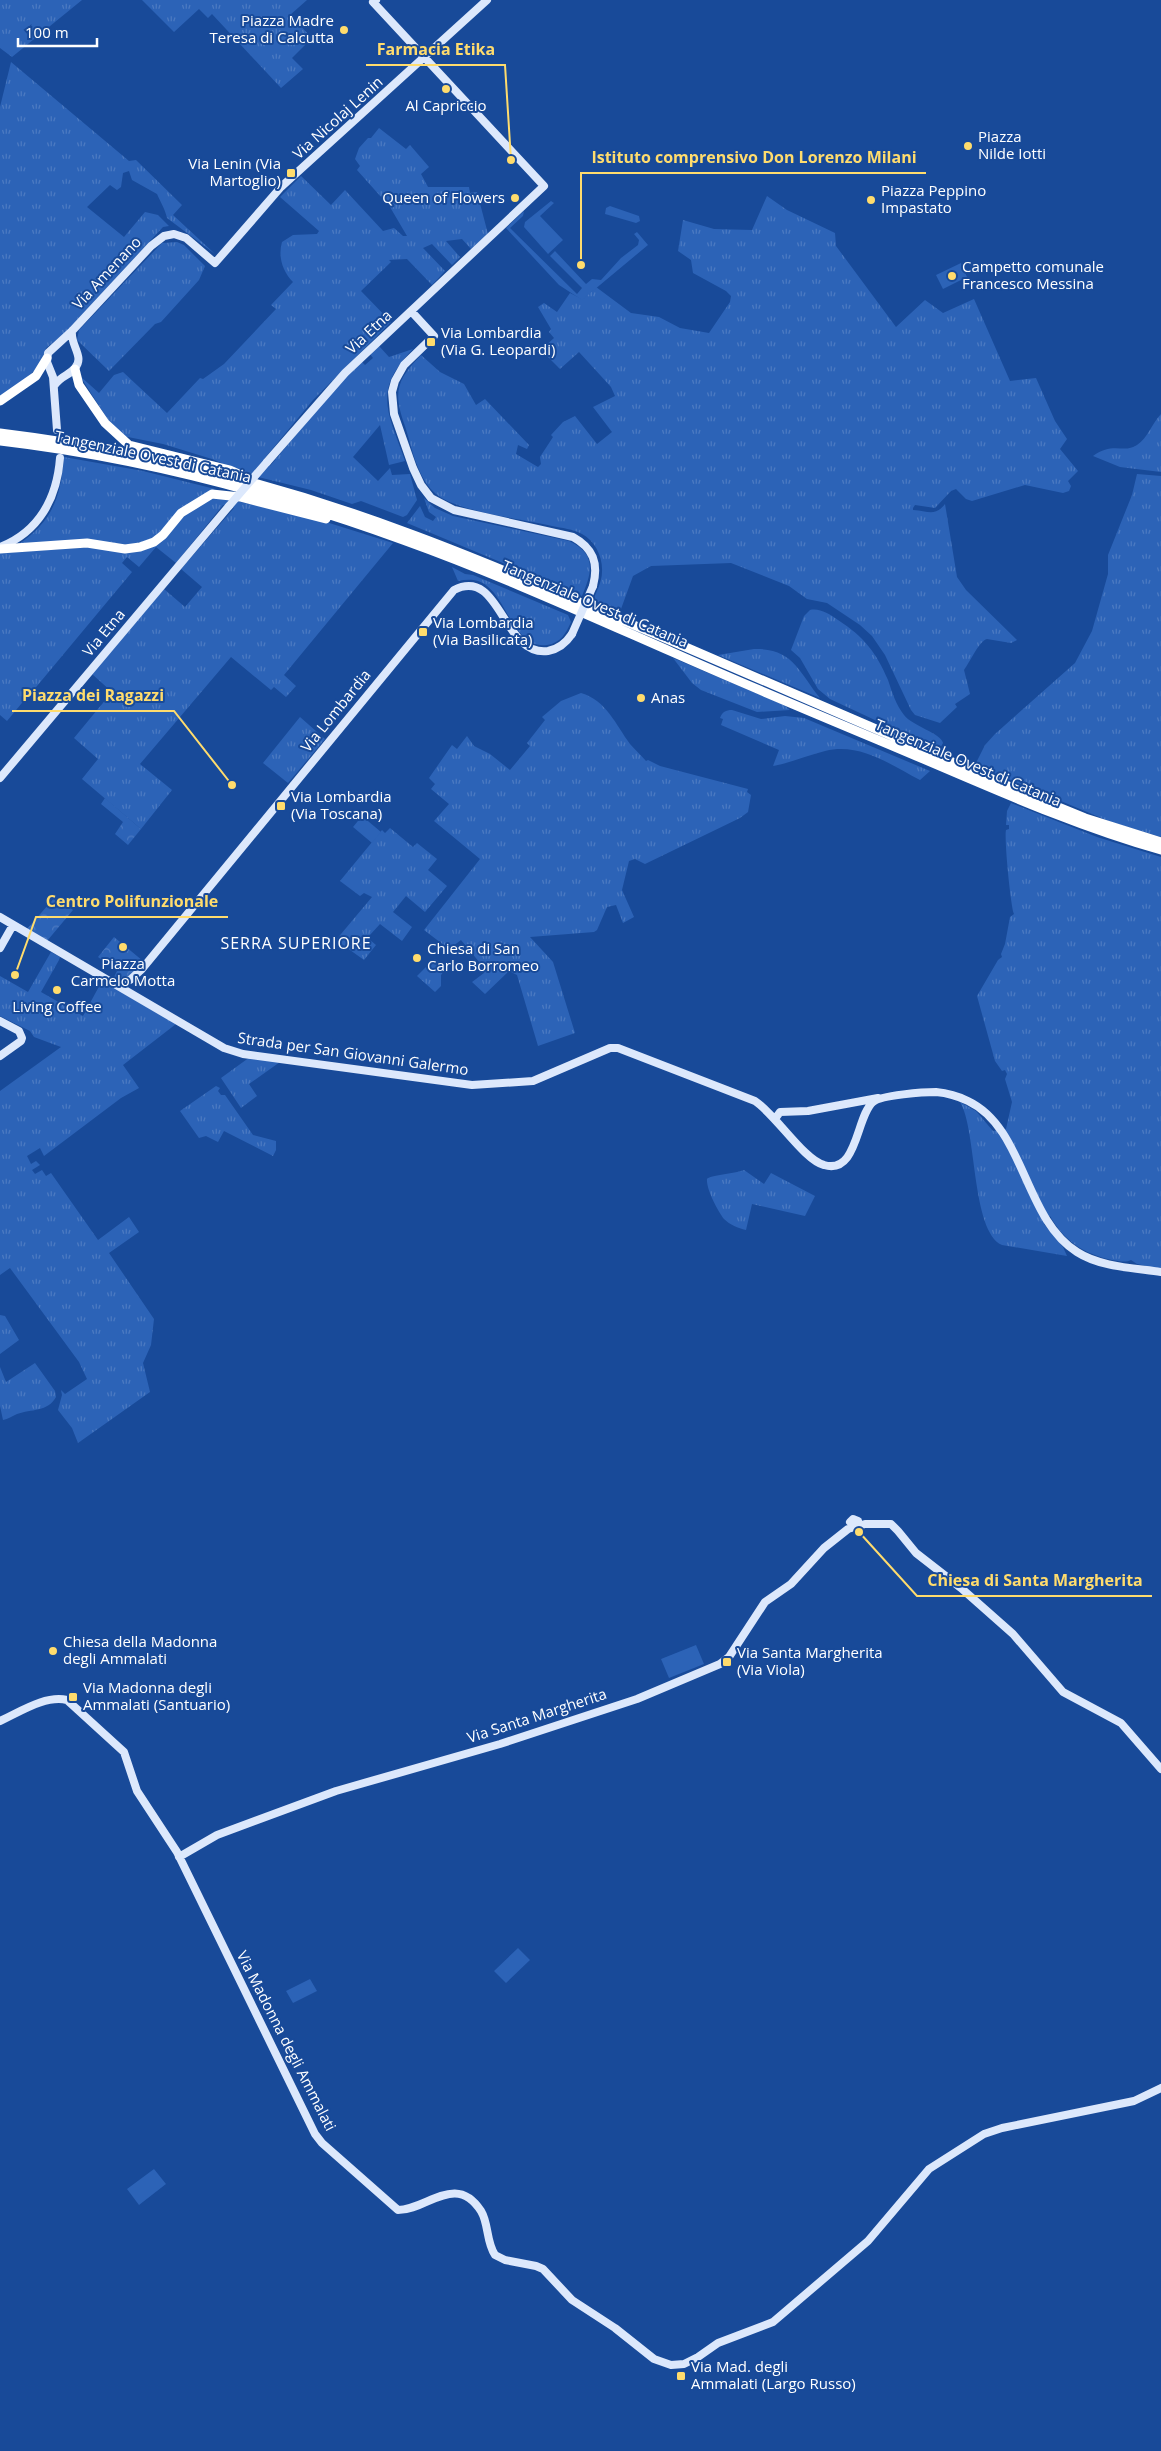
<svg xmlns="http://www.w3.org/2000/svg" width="1161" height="2451" font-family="'Open Sans',sans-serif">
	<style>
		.grass { fill: url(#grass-tufts) }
		.forest { fill: url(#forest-crowns) }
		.garden { fill: #2c63b7 }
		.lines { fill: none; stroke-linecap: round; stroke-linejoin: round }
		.secondary { stroke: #dce8fc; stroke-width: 8 }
		.highway { stroke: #fff; stroke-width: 9 }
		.secondary-bridge { stroke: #dce8fc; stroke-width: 8 }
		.poi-dot { fill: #ffdc6d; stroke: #184a99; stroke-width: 2 }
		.labels { text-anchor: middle; stroke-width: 4; stroke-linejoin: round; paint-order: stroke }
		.poi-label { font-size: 15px; fill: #fff; stroke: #184a99; text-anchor: start }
		.street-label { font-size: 15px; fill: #fff; stroke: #184a99 }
		.neighbourhood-label { font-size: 16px; letter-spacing: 1px; fill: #fff; stroke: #184a99 }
		.leader { fill: none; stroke: #ffdc6d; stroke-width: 2 }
		.callout-dot { fill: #ffdc6d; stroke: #184a99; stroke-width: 2 }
		.callout-label { font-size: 16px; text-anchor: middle; font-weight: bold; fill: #ffdc6d; stroke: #184a99; stroke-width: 4; stroke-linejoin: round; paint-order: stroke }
	</style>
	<defs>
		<pattern id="grass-tufts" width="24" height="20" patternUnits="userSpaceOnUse" patternTransform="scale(1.25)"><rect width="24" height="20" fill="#2c63b7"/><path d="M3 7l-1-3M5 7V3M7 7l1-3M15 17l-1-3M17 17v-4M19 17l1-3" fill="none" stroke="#4c7ac2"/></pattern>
		<pattern id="forest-crowns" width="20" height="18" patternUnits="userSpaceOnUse" patternTransform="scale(1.25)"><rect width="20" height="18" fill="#2c63b7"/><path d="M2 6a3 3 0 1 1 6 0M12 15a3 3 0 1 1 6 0" fill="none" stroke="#4c7ac2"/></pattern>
	</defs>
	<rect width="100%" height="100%" fill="#184a99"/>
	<path class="grass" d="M 0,0 L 82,0 L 12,57 L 0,48 Z
		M 142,0 L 307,0 L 290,15 L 312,38 L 292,58 L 303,69 L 281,88 L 212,14 L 208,18 L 199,9 L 174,32 Z
		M 11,62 L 129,161 L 136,160 L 182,205 L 173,215 L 215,254 L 167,218 C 165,209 161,203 157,194 L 132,180 L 129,171 L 123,173 L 121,187 L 117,190 L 110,185 L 87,207 L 124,237 L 145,212 L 158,215 L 169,226 L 163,227 L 64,334 L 46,348 L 39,366 L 18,386 L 0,397 L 0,107 Z
		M 379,128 L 406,149 L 410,145 L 429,167 L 421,174 L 428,187 L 469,187 L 470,193 L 477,192 L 488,234 L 471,249 L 462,239 L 446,241 L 460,257 L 452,265 L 432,244 L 423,248 L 445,271 L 432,285 L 407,259 L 389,260 L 391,262 L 361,291 L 391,322 L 313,400 L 264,459 L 270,466 L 335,388 L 362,362 L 365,365 L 373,358 L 370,354 L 379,346 L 389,357 L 413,349 C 372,391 388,412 405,461 L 389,465 L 380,425 L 353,457 L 378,481 L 390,468 L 392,475 L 410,474 L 417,500 L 407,515 L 403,517 L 361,501 L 352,504 L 311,490 L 246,474 L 212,459 L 163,444 L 123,436 L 112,426 L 80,376 L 99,393 L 114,375 L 123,372 L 167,413 L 200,378 L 203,379 L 224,364 L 276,309 L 271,305 L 293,282 C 282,271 278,256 282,242 L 293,235 L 317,234 L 319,231 L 280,197 L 301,176 L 331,205 L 345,190 L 383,231 L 394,228 L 403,236 L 407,236 L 390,207 L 357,170 L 360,166 L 355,159 L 359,148 L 368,138 L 371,138 Z
		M 767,196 L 787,210 L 835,233 L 836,246 L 896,327 L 925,300 L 943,313 L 974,299 L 1010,381 L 1036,378 L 1055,421 L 1067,439 L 1060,449 L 1078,471 L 1068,481 L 1071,486 L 1069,491 L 1063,493 L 1025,485 L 972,501 L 966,499 L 956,489 L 951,491 L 935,508 L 915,505 L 913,508 L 913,510 C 928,511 935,517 945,504 L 957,577 L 966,590 L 1017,640 L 1011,643 L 987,639 C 979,641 970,662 964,670 L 970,694 L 955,704 L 957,707 L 940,723 L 915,715 L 911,710 L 885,655 L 872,636 L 860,625 L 827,603 L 807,599 L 789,586 L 731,563 L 651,566 L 633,576 L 621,609 L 593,601 C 596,592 602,582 602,572 C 603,557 595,541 582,534 C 573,529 562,528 552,526 C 523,519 458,512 436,494 C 417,478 412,448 405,426 C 393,392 396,381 421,355 L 440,372 L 464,384 L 476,405 L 485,399 L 529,445 L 527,449 L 518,445 L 516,454 L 538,467 L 541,464 L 540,457 L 553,437 L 551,435 L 563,422 L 575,416 L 597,444 L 612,432 L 593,407 L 615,396 L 611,387 L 579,352 L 560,369 L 541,350 L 554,338 L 549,332 L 551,329 L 538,307 L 544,303 L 557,312 L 570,293 L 582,299 L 596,287 L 631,313 L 659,317 L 680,328 L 709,333 L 730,302 L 731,296 L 726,291 L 693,273 L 691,260 L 678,251 L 683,220 L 714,229 L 752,230 Z
		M 177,242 L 184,245 L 205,266 L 199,280 L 161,322 L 155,324 L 109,371 L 77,340 L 79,330 L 158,247 L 162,243 Z
		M 1161,414 L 1161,472 L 1120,467 L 1093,456 C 1113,441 1124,454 1137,445 C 1148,438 1152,423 1161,414 Z
		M 64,457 L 143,471 L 215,489 L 179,510 L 160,536 L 132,545 L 87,540 L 19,544 C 53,521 61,496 64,457 Z
		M 1137,474 L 1161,476 L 1161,837 L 1111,822 L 975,765 L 985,745 L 995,734 L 1075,663 L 1092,631 L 1108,574 L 1108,555 L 1132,495 Z
		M 220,497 L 326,522 L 393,543 L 284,675 L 296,686 L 286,697 L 274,687 L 271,690 L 231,657 L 140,764 L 172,790 L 141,829 L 82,779 L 98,759 L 74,738 L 112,692 L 92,674 L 164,589 L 185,607 L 202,587 L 181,569 L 234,508 L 223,505 L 176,563 L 156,547 L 139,567 L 127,557 L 122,563 L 132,572 L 32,692 L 29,691 L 24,694 L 26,698 L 7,721 L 0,715 L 0,553 L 158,543 C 171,535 176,521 188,511 C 197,504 209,499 220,497 Z
		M 424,498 L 435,508 L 453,516 L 569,541 C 597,554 592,572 582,596 L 407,523 L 420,506 L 425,517 L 433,521 L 436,517 L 429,512 Z
		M 452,567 L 465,574 L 473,575 L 568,615 L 571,622 C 566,633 561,643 547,645 C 515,649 508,602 487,586 C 478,579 469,579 458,581 Z
		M 810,610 C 820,608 829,614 838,620 C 864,637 876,652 888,680 C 892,692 896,705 904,715 C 912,726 941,733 943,743 L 939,750 L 830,699 L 818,689 L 800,658 L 791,650 L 804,616 Z
		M 754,649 C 793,648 799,672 820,698 L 718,655 Z
		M 673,658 L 784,705 L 790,710 L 757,712 L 701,690 L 692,683 Z
		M 581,693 C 606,700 616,725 630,744 C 635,750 641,755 646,761 L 648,760 L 660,766 L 748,789 L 747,792 L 751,795 L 748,812 L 740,818 L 645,864 L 635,859 L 629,861 L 622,890 L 634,917 L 623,923 L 616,905 L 607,907 L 597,930 L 594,932 L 530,937 L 553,962 L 575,1033 L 538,1046 L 517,975 L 509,971 L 485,994 L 472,982 L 484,973 L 485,969 L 461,940 L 449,949 L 424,930 L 480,859 L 434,821 L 449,804 L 431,789 L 435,784 L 429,778 L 452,745 L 457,749 L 467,736 L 474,746 L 490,754 L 510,770 L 530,746 L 527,743 L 545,720 L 542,717 L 561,701 Z
		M 732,710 L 761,719 L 785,716 L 804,718 L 930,771 L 920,780 C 891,765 860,742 825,751 C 808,755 791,763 773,766 L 779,750 L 721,725 L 723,719 L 720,718 C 722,712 726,710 732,710 Z
		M 300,717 L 325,739 L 288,783 L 263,763 Z
		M 1011,803 L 1097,837 L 1161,857 L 1161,1269 L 1137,1264 L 1131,1260 C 1125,1263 1120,1261 1112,1260 C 1084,1254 1064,1241 1050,1216 L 1044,1220 L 1044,1224 L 1063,1247 L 1067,1256 L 1002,1245 C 971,1231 977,1129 960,1102 L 976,1111 L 993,1131 L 1006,1129 L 1012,1102 L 1005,1079 L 1007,1074 L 1005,1070 L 1002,1071 L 995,1061 L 977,996 L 998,960 L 1002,957 L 1001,954 L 1005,944 L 1010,917 L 1014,914 C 1011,909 1004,839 1006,830 L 1009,829 L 1009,825 L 1006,825 L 1007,811 Z
		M 390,828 L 413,847 L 417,843 L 437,859 L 428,870 L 447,886 L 425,912 L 406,896 L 393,912 L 412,927 L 402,941 L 380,924 L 369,936 L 370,940 L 376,945 L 364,960 L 336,940 L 372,897 L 364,893 L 360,896 L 340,881 L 382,830 L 385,833 Z
		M 51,952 L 60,957 L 59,960 L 41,992 L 83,1016 L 102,981 L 176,1024 L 123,1065 L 139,1088 L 121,1098 L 44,1156 L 40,1148 L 27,1156 L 31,1164 L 36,1161 L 40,1165 L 32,1170 L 35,1174 L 42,1170 L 46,1176 L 51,1173 L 98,1240 L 129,1217 L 139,1232 L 109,1253 L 154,1319 L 151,1345 L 143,1363 L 150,1392 L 78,1443 L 72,1428 L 58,1410 L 62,1395 L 61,1390 L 65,1394 L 87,1379 L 79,1362 L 10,1268 L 0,1275 L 0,1091 L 61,1047 L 34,1037 L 30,1031 L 0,1016 L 0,976 L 28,992 Z
		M 434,959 L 437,960 L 444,971 L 441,975 L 441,986 L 435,992 L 417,976 Z
		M 250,1057 L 280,1062 L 249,1084 L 257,1096 L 241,1108 L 221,1078 Z
		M 216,1086 L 220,1088 L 218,1091 L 221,1095 L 225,1095 L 253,1135 L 276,1141 L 276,1150 L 273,1156 L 224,1131 L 218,1142 L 206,1136 L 199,1138 L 180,1111 Z
		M 744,1170 L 764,1184 L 771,1173 L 815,1196 L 805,1216 L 752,1204 L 746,1230 C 738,1228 730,1225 724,1219 C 718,1211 706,1189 707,1179 C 710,1175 734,1174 744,1170 Z
		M 0,1315 L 5,1316 L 19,1340 L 0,1354 Z
		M 35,1363 L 55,1391 L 56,1397 C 48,1412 31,1409 17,1414 C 12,1416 8,1419 3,1420 L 0,1406 L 0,1367 L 6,1382 Z"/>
	<path class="forest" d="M 105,798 L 141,829 L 128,845 L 115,834 L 123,822 L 101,804 Z
		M 56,896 L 73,910 L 47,941 L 27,929 Z
		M 114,937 L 143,961 C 135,971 127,982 113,979 L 117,971 L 98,957 Z"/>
	<path class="garden" d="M 551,201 L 554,203 L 540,216 L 563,240 L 548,254 L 524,227 L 525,222 Z
		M 610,206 L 639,216 L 640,221 L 636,223 L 605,214 L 606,208 Z
		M 524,211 L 523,216 L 510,228 L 577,294 L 582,288 L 550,256 L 555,251 L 586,284 L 592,279 L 601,280 L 621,258 L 638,245 L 639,240 L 634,234 L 637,232 L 648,245 L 582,300 L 559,285 L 506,228 Z
		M 961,263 L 967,277 L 943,289 L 936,275 Z
		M 362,816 L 381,832 L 372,843 L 353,827 Z
		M 696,1645 L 704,1664 L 669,1678 L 661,1659 Z
		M 518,1948 L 530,1960 L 506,1983 L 494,1971 Z
		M 310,1979 L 317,1991 L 293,2003 L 286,1991 Z
		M 154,2169 L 166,2184 L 139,2205 L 127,2189 Z"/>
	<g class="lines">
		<path class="secondary" d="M 411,311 L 434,336 L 404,365 L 395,381 L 392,392 L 394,414 L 413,468 L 421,485 L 431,498 L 454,510 L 573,537 C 593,548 599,563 593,586
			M 54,386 C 61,375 69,376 75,368 C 85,357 70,345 72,331
			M 57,430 L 53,377 L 47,362 L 48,353 L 72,331 L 151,246 L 164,236 L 174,234 L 186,238 L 215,263 L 281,187 L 487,0
			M 267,462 L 345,373 L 544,186 L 373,2 L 376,0
			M 0,547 C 39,532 57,498 60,458
			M 0,778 L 229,506
			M 0,917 L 224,1048 L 243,1054 L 472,1085 L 533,1081 L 610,1048 L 618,1048 L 755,1101 C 776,1115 804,1160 824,1165 C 858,1175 856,1116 873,1102 C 881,1095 925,1092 936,1092 C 947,1093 958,1096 968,1101 C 1025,1128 1024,1219 1077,1252 C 1100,1267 1134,1268 1161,1272
			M 0,948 L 13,925
			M 115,983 L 130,980 L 142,969 L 454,590 C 501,566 502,657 548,651 C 559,649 566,643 572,634
			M 0,1021 L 19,1031 L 22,1038 L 21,1041 L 0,1056
			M 775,1119 L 780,1112 L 808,1111 L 878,1098
			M 854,1526 L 850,1522 L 853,1519 L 858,1521 L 857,1525
			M 0,1721 C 20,1712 45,1695 67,1700 L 124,1752 L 137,1791 L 177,1852 L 315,2134 L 322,2143 L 398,2210 C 427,2210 456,2172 481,2211 C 489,2224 486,2242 495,2255 L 505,2260 L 536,2266 L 543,2269 L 572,2300 L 615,2328 L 654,2359 L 671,2365 L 684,2364 L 698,2357 L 718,2343 L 773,2322 L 868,2241 L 929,2169 L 984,2134 L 1002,2128 L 1134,2101 L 1161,2088
			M 179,1857 L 217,1835 L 336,1791 L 500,1744 L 637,1699 L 720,1664 L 729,1657 L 765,1602 L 791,1584 L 824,1548 L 848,1529 L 865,1524 L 891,1524 L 898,1531 L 916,1553 L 961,1588 L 1013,1634 L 1063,1692 L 1121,1723 L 1161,1769"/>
		<path class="highway" d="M 75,369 L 79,385 L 105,423 L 129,445 L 230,470 L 248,478
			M 0,401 L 36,376 L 47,358
			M 0,433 C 138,450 278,484 408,533 C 493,564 576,601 660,636 C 785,690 911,744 1036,798 L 1085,818 L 1161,842
			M 0,441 C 137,457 274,493 403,540 C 495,573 583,613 672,652 C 746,685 821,716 895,747 C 983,784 1069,824 1161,850
			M 0,549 L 87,543 L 125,549 L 140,547 L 154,542 L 163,535 L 181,513 L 212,494 L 240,497 L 326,519"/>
		<path class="secondary-bridge" d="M 229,506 L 267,462
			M 572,634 L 593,586"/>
	</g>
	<g class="poi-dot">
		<circle cx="344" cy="30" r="5"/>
		<circle cx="446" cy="89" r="5"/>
		<circle cx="968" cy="146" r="5"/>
		<rect x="286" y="168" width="10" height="10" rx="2.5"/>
		<circle cx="515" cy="198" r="5"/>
		<circle cx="871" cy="200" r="5"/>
		<circle cx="952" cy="276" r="5"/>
		<rect x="426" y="337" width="10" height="10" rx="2.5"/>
		<rect x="418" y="627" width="10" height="10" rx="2.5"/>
		<circle cx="641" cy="698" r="5"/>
		<rect x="276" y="801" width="10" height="10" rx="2.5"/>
		<circle cx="123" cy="947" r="5"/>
		<circle cx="417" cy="958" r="5"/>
		<circle cx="57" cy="990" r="5"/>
		<circle cx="53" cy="1651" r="5"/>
		<rect x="722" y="1657" width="10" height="10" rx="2.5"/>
		<rect x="68" y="1692" width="10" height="10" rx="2.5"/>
		<rect x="676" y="2371" width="10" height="10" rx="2.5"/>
	</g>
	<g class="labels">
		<g class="poi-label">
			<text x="334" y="26" text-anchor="end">Piazza Madre<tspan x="334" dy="17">Teresa di Calcutta</tspan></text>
			<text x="446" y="111" text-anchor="middle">Al Capriccio</text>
			<text x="978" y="142">Piazza<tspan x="978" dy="17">Nilde Iotti</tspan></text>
			<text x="281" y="169" text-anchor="end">Via Lenin (Via<tspan x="281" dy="17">Martoglio)</tspan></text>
			<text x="881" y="196">Piazza Peppino<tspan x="881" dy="17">Impastato</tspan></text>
			<text x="505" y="203" text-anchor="end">Queen of Flowers</text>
			<text x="962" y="272">Campetto comunale<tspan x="962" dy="17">Francesco Messina</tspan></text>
			<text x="441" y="338">Via Lombardia<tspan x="441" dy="17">(Via G. Leopardi)</tspan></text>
			<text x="433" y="628">Via Lombardia<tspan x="433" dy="17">(Via Basilicata)</tspan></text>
			<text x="651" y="703">Anas</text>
			<text x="291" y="802">Via Lombardia<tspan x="291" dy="17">(Via Toscana)</tspan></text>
			<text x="427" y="954">Chiesa di San<tspan x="427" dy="17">Carlo Borromeo</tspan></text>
			<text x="123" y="969" text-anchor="middle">Piazza<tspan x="123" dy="17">Carmelo Motta</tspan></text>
			<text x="57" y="1012" text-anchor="middle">Living Coffee</text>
			<text x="63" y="1647">Chiesa della Madonna<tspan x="63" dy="17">degli Ammalati</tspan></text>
			<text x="737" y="1658">Via Santa Margherita<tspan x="737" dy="17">(Via Viola)</tspan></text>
			<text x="83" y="1693">Via Madonna degli<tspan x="83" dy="17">Ammalati (Santuario)</tspan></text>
			<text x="691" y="2372">Via Mad. degli<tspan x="691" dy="17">Ammalati (Largo Russo)</tspan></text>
		</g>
		<g class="street-label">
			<text transform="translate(338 118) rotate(-42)" y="5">Via Nicolaj Lenin</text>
			<text transform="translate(107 273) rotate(-47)" y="5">Via Amenano</text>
			<text transform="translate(369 332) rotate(-43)" y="5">Via Etna</text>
			<text transform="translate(153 457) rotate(12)" y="5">Tangenziale Ovest di Catania</text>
			<text transform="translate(595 604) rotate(23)" y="5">Tangenziale Ovest di Catania</text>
			<text transform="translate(104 633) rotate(-50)" y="5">Via Etna</text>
			<text transform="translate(336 711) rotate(-51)" y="5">Via Lombardia</text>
			<text transform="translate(968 763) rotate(23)" y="5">Tangenziale Ovest di Catania</text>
			<text transform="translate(353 1054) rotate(8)" y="5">Strada per San Giovanni Galermo</text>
			<text transform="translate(537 1716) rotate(-18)" y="5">Via Santa Margherita</text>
			<text transform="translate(286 2041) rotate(63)" y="5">Via Madonna degli Ammalati</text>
		</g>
		<g class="neighbourhood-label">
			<text x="296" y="949">SERRA SUPERIORE</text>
		</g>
	</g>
	<path class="leader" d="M511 160L505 65H366M581 265L581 173H926M232 785L174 711H12M15 975L36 917H228M859 1532L917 1596H1152"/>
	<g class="callout-dot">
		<circle cx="511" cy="160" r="5"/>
		<circle cx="581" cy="265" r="5"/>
		<circle cx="232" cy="785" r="5"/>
		<circle cx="15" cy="975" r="5"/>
		<circle cx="859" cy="1532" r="5"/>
	</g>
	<g class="callout-label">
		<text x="436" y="55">Farmacia Etika</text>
		<text x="754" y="163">Istituto comprensivo Don Lorenzo Milani</text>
		<text x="93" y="701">Piazza dei Ragazzi</text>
		<text x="132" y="907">Centro Polifunzionale</text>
		<text x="1035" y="1586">Chiesa di Santa Margherita</text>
	</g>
	<path d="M18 38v8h79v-8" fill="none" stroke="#ffffff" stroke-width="2.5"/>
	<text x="25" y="38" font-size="15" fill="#ffffff" stroke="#184a99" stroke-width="4" paint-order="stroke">100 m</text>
</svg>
